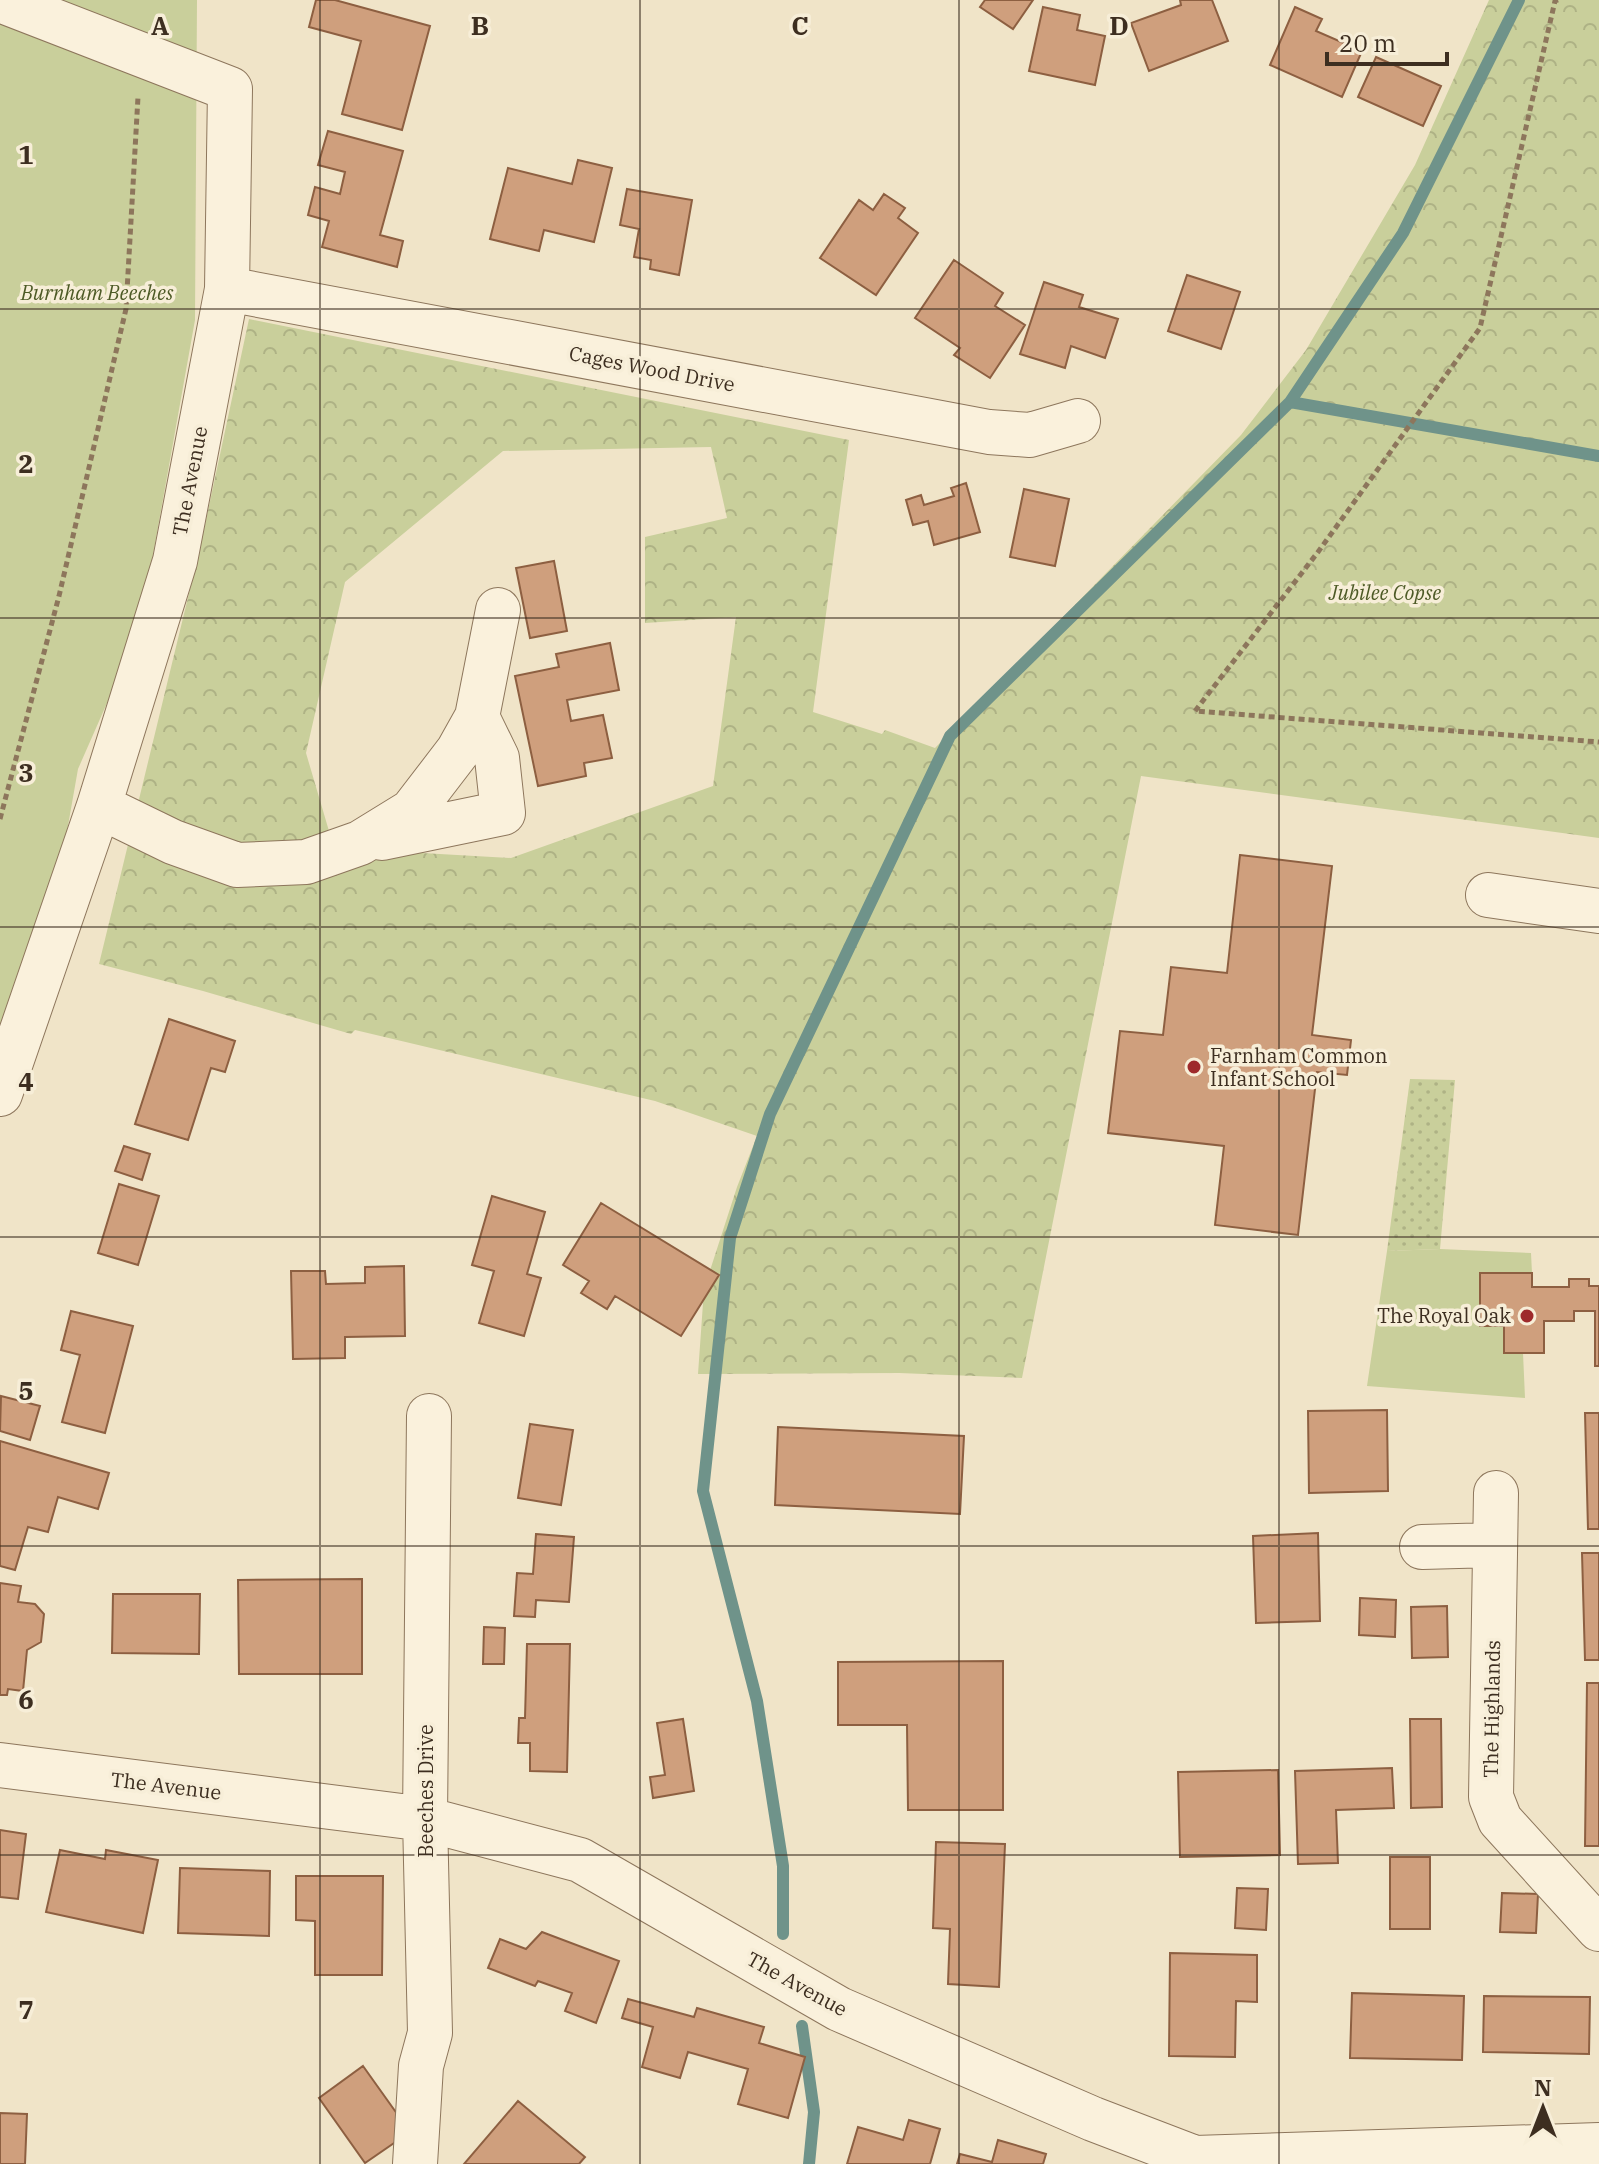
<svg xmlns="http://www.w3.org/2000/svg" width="1599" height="2164" font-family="'IBM Plex Serif',serif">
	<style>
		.grass { fill: url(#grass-dots) }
		.forest { fill: url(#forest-crowns); fill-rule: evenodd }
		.green { fill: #c9cf9b }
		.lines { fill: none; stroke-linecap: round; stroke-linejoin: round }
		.stream { stroke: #6f938a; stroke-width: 12 }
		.building { fill: #cf9f7d; stroke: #8d5f41; stroke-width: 2 }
		.minor-casing { stroke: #8d765c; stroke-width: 46 }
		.path { stroke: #8d765c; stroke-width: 5; stroke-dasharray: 6 4; stroke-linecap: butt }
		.minor { stroke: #faf1dc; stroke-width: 44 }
		.grid { fill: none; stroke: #3d2e20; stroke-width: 2; stroke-opacity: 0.55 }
		.poi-dot { fill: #9e2a2b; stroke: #f7eed8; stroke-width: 3 }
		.labels { text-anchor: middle; stroke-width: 7; stroke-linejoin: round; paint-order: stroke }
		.park-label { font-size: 20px; font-style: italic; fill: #4d5a26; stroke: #f7eed8 }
		.street-label { font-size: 20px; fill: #3d2e20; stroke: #f7eed8 }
		.poi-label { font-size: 20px; fill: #3d2e20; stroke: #f7eed8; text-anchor: start }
		.grid-label { font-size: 26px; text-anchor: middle; font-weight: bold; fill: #3d2e20; stroke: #f7eed8; stroke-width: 7; stroke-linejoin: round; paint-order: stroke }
	</style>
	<defs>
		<pattern id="grass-dots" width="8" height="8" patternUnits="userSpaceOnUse" patternTransform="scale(2)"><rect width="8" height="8" fill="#c9cf9b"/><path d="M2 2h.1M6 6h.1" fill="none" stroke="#aeb285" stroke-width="1.8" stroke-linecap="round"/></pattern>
		<pattern id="forest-crowns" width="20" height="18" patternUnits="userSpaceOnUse" patternTransform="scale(2)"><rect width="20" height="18" fill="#c9cf9b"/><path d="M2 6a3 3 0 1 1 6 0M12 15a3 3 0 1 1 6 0" fill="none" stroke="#aeb285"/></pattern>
	</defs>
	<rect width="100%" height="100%" fill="#f0e4c8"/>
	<path class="grass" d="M 1410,1079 L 1455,1080 L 1440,1249 L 1387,1251 Z"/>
	<path class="forest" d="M 1489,0 L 1599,0 L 1599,838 L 1141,776 L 1022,1378 L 899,1373 L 698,1374 L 704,1289 L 737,1187 L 757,1136 L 655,1101 L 355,1030 L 351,1034 L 203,991 L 99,964 L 200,548 L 249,319 L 849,440 L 813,712 L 882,734 L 885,730 L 935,748 L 1241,435 L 1306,350 L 1415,165 ZM 711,447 L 727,518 L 645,537 L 645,623 L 736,617 L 713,786 L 511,858 L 334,848 L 306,753 L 345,582 L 503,451 Z"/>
	<path class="green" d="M 0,0 L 197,0 L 195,320 L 140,628 L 78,769 L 45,956 L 0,1069 Z
		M 1440,1249 L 1531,1253 L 1532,1273 L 1481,1273 L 1504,1326 L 1523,1353 L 1525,1398 L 1367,1386 L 1387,1251 Z"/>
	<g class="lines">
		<path class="stream" d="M 1290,402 L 1403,233 L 1519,0
			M 783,1934 L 783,1866 L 757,1701 L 703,1491 L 730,1238 L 770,1114 L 950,736 L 1290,402 L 1599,456
			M 802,2026 L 814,2112 L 809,2164"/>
	</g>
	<path class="building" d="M 316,0 L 335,0 L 430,26 L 402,130 L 342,114 L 361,41 L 309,27 Z
		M 985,0 L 1033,0 L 1013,29 L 980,7 Z
		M 1180,0 L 1212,0 L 1228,41 L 1149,71 L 1131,23 L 1181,5 Z
		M 1043,7 L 1080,15 L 1077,30 L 1105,36 L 1095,85 L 1029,71 Z
		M 1295,7 L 1322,19 L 1316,31 L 1362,51 L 1342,97 L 1270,65 Z
		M 1376,57 L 1441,86 L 1423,126 L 1358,97 Z
		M 328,131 L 403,151 L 380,235 L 403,241 L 397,267 L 322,247 L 329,221 L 308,215 L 315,187 L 340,194 L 345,172 L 318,165 Z
		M 578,160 L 612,168 L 594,242 L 544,230 L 539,251 L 490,239 L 508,168 L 572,184 Z
		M 627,189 L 692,200 L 679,275 L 650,269 L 651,260 L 634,257 L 639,229 L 620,225 Z
		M 884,194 L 905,208 L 898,218 L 918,233 L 876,295 L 820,258 L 859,200 L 873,210 Z
		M 954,260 L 1003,293 L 995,306 L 1025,325 L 990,378 L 954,355 L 960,348 L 915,318 Z
		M 1187,275 L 1240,292 L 1221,349 L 1168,331 Z
		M 1044,282 L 1083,295 L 1079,307 L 1118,319 L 1105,358 L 1071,346 L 1065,368 L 1020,354 Z
		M 966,483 L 980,532 L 934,545 L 928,521 L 913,525 L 906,500 L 921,495 L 924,505 L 954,496 L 951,488 Z
		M 1024,489 L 1069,499 L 1055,566 L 1010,557 Z
		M 554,561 L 567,631 L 530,638 L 516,568 Z
		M 610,643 L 619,690 L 567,700 L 571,721 L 603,715 L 612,758 L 584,763 L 586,776 L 538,786 L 515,676 L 559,667 L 556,654 Z
		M 1240,855 L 1332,866 L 1312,1035 L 1351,1040 L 1347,1075 L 1317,1072 L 1298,1235 L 1215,1225 L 1224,1146 L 1108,1133 L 1120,1031 L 1163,1035 L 1171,967 L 1227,973 Z
		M 169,1019 L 235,1041 L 225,1072 L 211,1068 L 188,1140 L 135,1124 Z
		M 124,1146 L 150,1154 L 142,1180 L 115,1171 Z
		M 119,1184 L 159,1196 L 138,1265 L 98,1253 Z
		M 492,1196 L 545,1212 L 527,1274 L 541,1278 L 524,1336 L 479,1323 L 494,1271 L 472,1265 Z
		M 601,1203 L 719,1275 L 681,1336 L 615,1296 L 607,1309 L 581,1293 L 589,1281 L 563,1265 Z
		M 404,1266 L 405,1336 L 345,1337 L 345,1358 L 293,1359 L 291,1271 L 325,1271 L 326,1284 L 365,1283 L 365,1267 Z
		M 1480,1273 L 1532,1273 L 1532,1287 L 1569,1287 L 1569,1279 L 1589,1279 L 1589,1286 L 1599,1286 L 1599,1366 L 1595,1366 L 1595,1311 L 1574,1311 L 1574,1321 L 1544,1321 L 1544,1353 L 1504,1353 L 1504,1326 L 1480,1326 Z
		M 71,1311 L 133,1326 L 105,1433 L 62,1422 L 80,1355 L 61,1350 Z
		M 1,1396 L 40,1406 L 30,1440 L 0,1431 Z
		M 1387,1410 L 1388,1491 L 1309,1493 L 1308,1411 Z
		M 1585,1413 L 1599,1413 L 1599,1529 L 1588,1529 Z
		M 530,1424 L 573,1430 L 561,1505 L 518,1498 Z
		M 778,1427 L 964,1436 L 960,1514 L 775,1505 Z
		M 0,1441 L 109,1473 L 98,1509 L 58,1497 L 48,1532 L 28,1527 L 15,1570 L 0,1566 Z
		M 1318,1533 L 1320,1621 L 1256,1623 L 1253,1536 Z
		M 536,1534 L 574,1537 L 569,1602 L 536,1600 L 535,1617 L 514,1616 L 517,1573 L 533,1574 Z
		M 1582,1553 L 1599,1553 L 1599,1660 L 1585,1660 Z
		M 362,1579 L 362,1674 L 239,1674 L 238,1580 Z
		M 0,1583 L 21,1586 L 18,1602 L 35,1604 L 44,1614 L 41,1642 L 27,1650 L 23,1691 L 8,1689 L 7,1695 L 0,1695 Z
		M 113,1594 L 200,1594 L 199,1654 L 112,1653 Z
		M 1360,1598 L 1396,1600 L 1395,1637 L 1359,1635 Z
		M 1447,1606 L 1448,1657 L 1412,1658 L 1411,1607 Z
		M 484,1627 L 505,1628 L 504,1664 L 483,1664 Z
		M 527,1644 L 570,1644 L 567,1772 L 530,1771 L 530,1743 L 518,1743 L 519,1718 L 525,1718 Z
		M 1003,1661 L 1003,1810 L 908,1810 L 907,1725 L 838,1725 L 838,1662 Z
		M 1587,1683 L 1599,1683 L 1599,1846 L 1585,1846 Z
		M 683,1719 L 694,1791 L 653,1798 L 650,1777 L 665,1775 L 657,1723 Z
		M 1410,1719 L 1441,1719 L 1442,1807 L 1411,1808 Z
		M 1392,1768 L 1394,1808 L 1336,1810 L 1338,1863 L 1298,1864 L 1295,1771 Z
		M 1278,1770 L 1280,1855 L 1180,1857 L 1178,1772 Z
		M 0,1830 L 26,1834 L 18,1899 L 0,1897 Z
		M 936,1842 L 1005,1844 L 999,1987 L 948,1984 L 950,1929 L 933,1928 Z
		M 60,1850 L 105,1859 L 106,1850 L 158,1860 L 143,1933 L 46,1912 Z
		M 1390,1857 L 1430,1857 L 1430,1929 L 1390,1929 Z
		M 180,1868 L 270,1871 L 269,1936 L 178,1933 Z
		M 296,1876 L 383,1876 L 382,1975 L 315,1975 L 315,1921 L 296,1920 Z
		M 1237,1888 L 1268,1889 L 1266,1930 L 1235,1928 Z
		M 1502,1893 L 1538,1894 L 1536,1933 L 1500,1932 Z
		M 542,1932 L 619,1961 L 596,2023 L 565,2011 L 572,1993 L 538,1981 L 535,1986 L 488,1968 L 500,1939 L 526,1949 Z
		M 1170,1953 L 1257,1955 L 1257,2002 L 1236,2001 L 1235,2057 L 1169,2056 Z
		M 1352,1993 L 1464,1996 L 1462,2060 L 1350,2058 Z
		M 1484,1996 L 1590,1997 L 1589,2054 L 1483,2052 Z
		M 628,1999 L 694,2017 L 697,2008 L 764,2027 L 759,2043 L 805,2057 L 788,2118 L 738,2104 L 748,2069 L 688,2052 L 680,2078 L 642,2067 L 653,2027 L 622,2018 Z
		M 363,2066 L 410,2132 L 365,2163 L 319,2098 Z
		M 518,2101 L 585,2157 L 579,2164 L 464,2164 Z
		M 0,2113 L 27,2114 L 25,2164 L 0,2164 Z
		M 909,2120 L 940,2129 L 930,2164 L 847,2164 L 858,2127 L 903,2140 Z
		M 998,2140 L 1046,2154 L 1043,2164 L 957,2164 L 960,2154 L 992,2162 Z"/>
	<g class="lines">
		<defs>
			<path id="minor" d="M 0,0 L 230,89 L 227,289 L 175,561 L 99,806 L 0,1094
				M 227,289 L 989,432 L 1030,435 L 1078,421
				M 99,806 L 173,842 L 237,865 L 306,862 L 360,843 L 412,811 L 458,751 L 477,717 L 498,610
				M 382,838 L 503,813 L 497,758 L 477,717
				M 1488,895 L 1599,911
				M 1496,1493 L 1491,1797 L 1500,1820 L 1599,1929
				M 1422,1547 L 1494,1545
				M 0,1765 L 425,1819 L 580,1860 L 839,2009 L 1093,2119 L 1195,2158 L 1599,2145
				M 415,2164 L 421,2066 L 430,2033 L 425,1819 L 429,1416"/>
		</defs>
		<use href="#minor" class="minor-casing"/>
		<path class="path" d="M 1558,0 L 1555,1 L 1480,328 L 1318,552 L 1195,711 L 1599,742
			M 0,819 L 59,596 L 126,309 L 138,97"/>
		<use href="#minor" class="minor"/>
	</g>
	<path class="grid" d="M 320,0 L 320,2164M 640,0 L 640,2164M 959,0 L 959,2164M 1279,0 L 1279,2164M 0,309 L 1599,309M 0,618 L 1599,618M 0,927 L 1599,927M 0,1237 L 1599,1237M 0,1546 L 1599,1546M 0,1855 L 1599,1855"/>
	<g class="poi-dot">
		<circle cx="1194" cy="1067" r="8"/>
		<circle cx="1527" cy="1316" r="8"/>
	</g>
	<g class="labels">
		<g class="park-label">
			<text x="97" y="300">Burnham Beeches</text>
			<text x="1385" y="600">Jubilee Copse</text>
		</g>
		<g class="street-label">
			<text transform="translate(652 369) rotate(11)" y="7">Cages Wood Drive</text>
			<text transform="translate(190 481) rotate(-79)" y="7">The Avenue</text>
			<text transform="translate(1492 1709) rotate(-89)" y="7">The Highlands</text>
			<text transform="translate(166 1786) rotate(7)" y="7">The Avenue</text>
			<text transform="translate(426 1791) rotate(-90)" y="7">Beeches Drive</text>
			<text transform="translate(797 1984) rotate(29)" y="7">The Avenue</text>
		</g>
		<g class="poi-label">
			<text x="1210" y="1063">Farnham Common<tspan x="1210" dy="23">Infant School</tspan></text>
			<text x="1511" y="1323" text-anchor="end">The Royal Oak</text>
		</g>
	</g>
	<g class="grid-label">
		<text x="160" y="35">A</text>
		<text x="480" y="35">B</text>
		<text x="800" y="35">C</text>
		<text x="1119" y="35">D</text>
		<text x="26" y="164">1</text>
		<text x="26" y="473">2</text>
		<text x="26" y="782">3</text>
		<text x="26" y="1091">4</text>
		<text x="26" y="1400">5</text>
		<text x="26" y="1709">6</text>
		<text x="26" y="2019">7</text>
	</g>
	<g transform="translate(1543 2108)" stroke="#f7eed8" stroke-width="6" paint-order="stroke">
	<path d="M0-6L14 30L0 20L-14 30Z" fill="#3d2e20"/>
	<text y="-12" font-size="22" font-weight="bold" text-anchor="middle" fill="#3d2e20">N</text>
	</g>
	<path d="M1327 52v12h120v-12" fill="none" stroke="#3d2e20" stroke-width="4"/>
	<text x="1339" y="52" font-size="24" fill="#3d2e20" stroke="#f7eed8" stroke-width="6" paint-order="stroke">20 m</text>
</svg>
